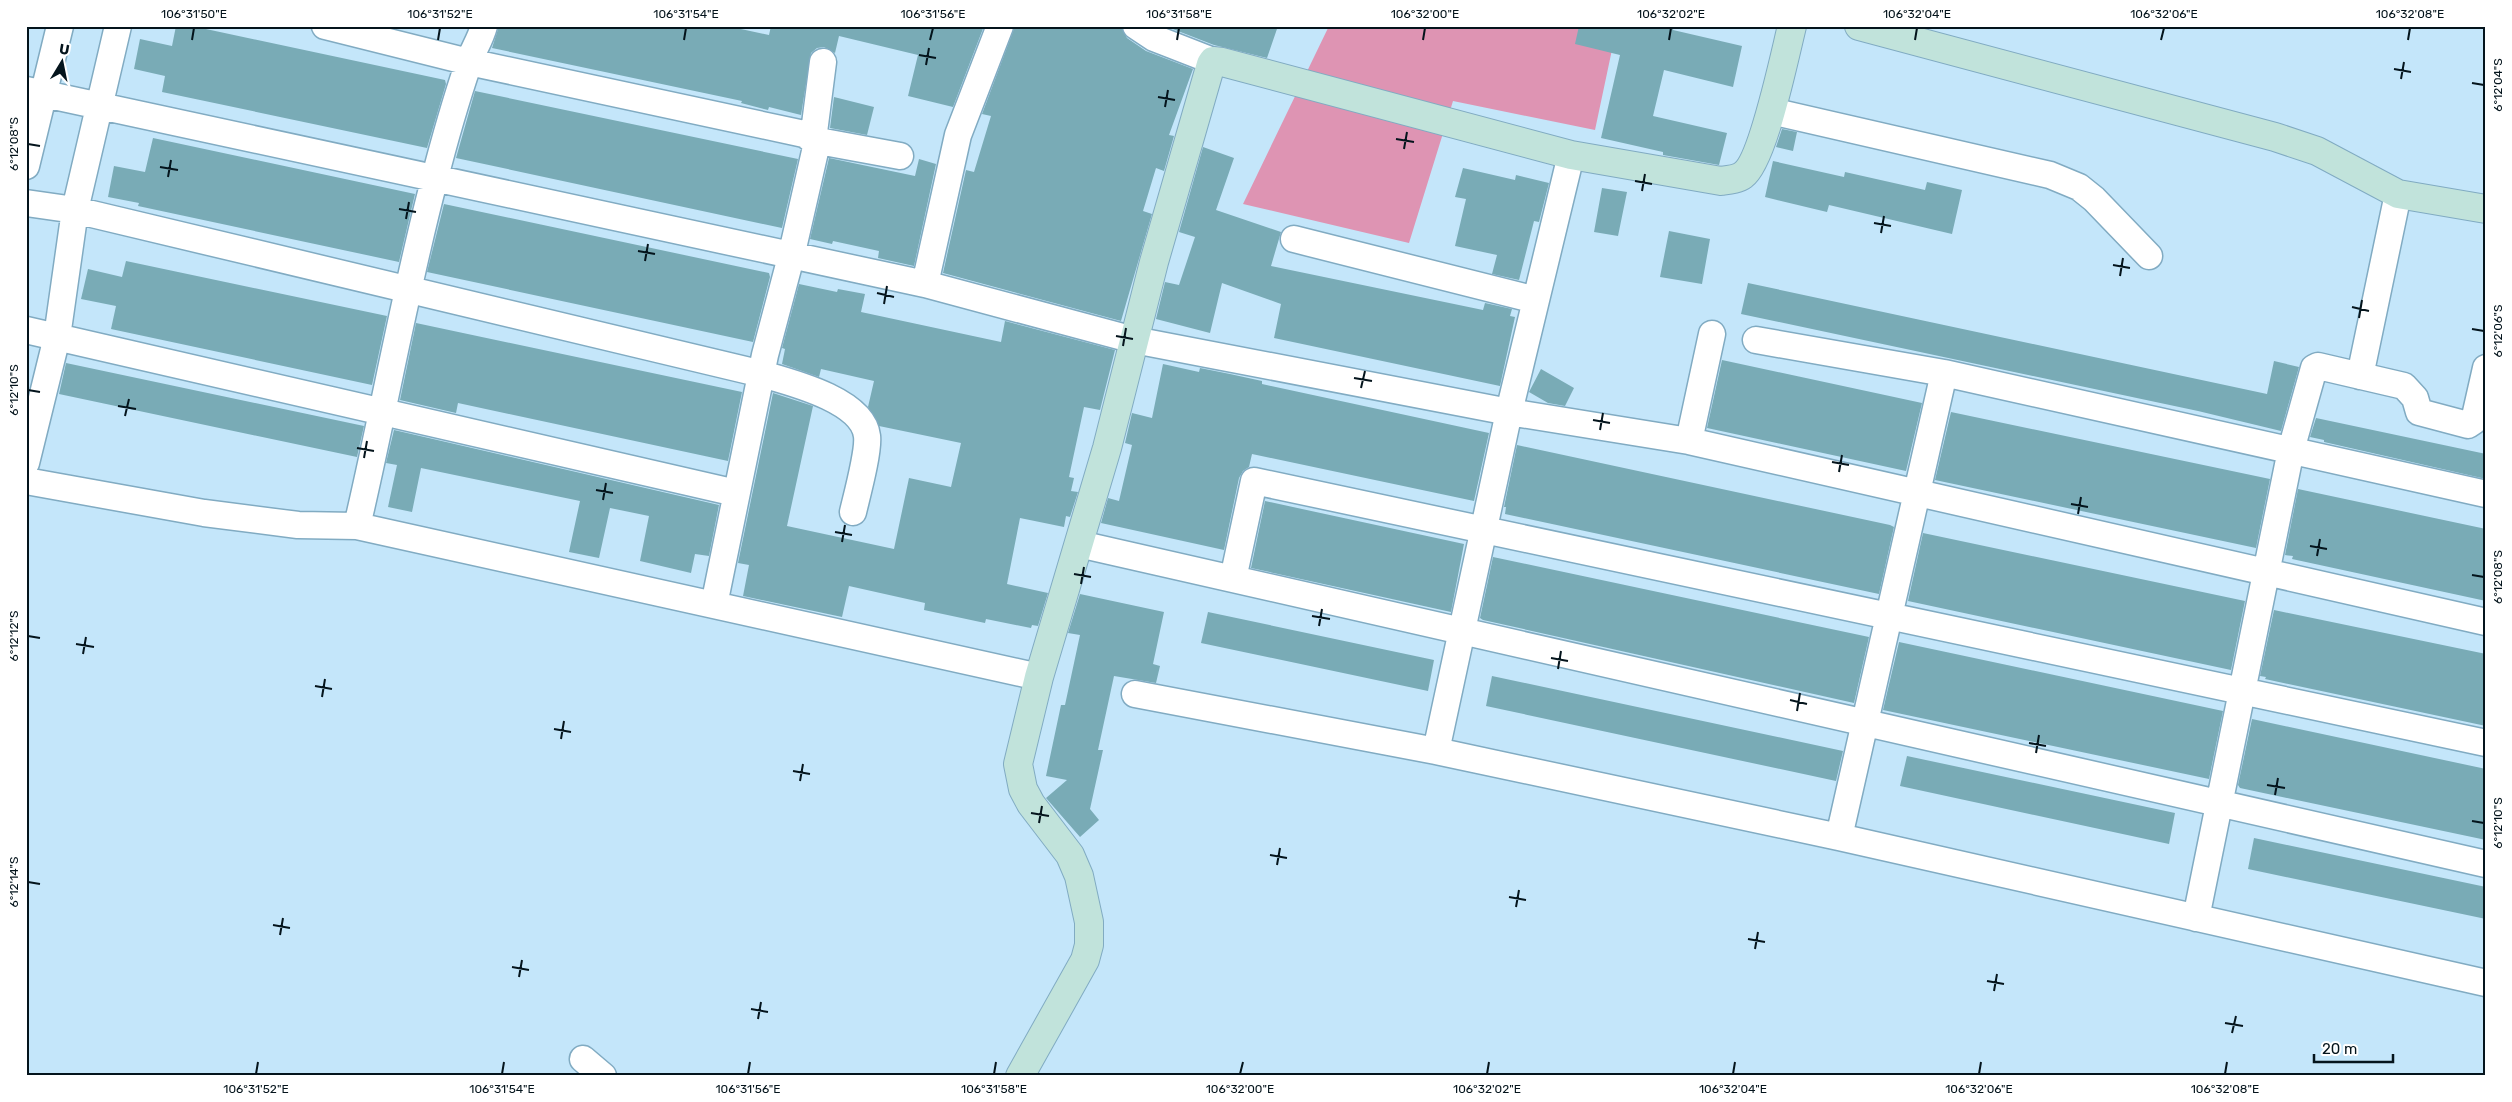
<svg xmlns="http://www.w3.org/2000/svg" width="2512" height="1102" font-family="Rubik,sans-serif">
	<style>
		.forest { fill: #de94b3 }
		.building { fill: #79abb6 }
		.lines { fill: none; stroke-linecap: round; stroke-linejoin: round }
		.street-casing { stroke: #81abc2; stroke-width: 29 }
		.secondary-casing { stroke: #81abc2; stroke-width: 30 }
		.street { stroke: #fff; stroke-width: 26 }
		.secondary { stroke: #c1e3db; stroke-width: 28 }
		.ticks { fill: none; stroke: #04141c; stroke-width: 2 }
		.neatline { fill: none; stroke: #04141c; stroke-width: 2 }
		.ticks-label { font-size: 12px; text-anchor: middle; fill: #04141c }
	</style>
	<rect width="100%" height="100%" fill="#c4e6fa"/>
	<path class="forest" d="M 1329,26 L 1617,26 L 1595,130 L 1453,101 L 1409,243 L 1243,204 Z"/>
	<path class="building" d="M 176,26 L 192,26 L 445,80 L 446,84 L 427,148 L 162,92 L 165,76 L 134,69 L 140,39 L 172,46 Z
		M 499,26 L 727,26 L 769,35 L 771,26 L 984,26 L 953,107 L 908,96 L 918,55 L 839,36 L 835,53 L 824,47 L 817,48 L 811,53 L 801,115 L 769,107 L 768,110 L 741,103 L 742,101 L 492,48 Z
		M 1015,26 L 1121,26 L 1127,38 L 1146,51 L 1193,69 L 1169,135 L 1174,136 L 1164,171 L 1156,168 L 1143,211 L 1152,214 L 1121,321 L 943,273 L 966,170 L 974,172 L 991,116 L 982,114 Z
		M 1165,26 L 1278,26 L 1267,58 L 1214,45 Z
		M 1579,26 L 1674,26 L 1673,30 L 1742,46 L 1733,87 L 1664,70 L 1653,116 L 1727,133 L 1719,165 L 1663,155 L 1663,152 L 1601,138 L 1620,55 L 1575,44 Z
		M 475,91 L 798,159 L 782,228 L 456,158 Z
		M 834,97 L 874,107 L 867,135 L 830,128 Z
		M 1782,129 L 1797,132 L 1793,151 L 1776,147 Z
		M 153,138 L 415,194 L 399,262 L 138,206 L 139,203 L 108,197 L 114,166 L 145,172 Z
		M 1203,147 L 1234,158 L 1216,210 L 1281,232 L 1271,266 L 1483,310 L 1485,303 L 1512,309 L 1510,316 L 1515,317 L 1500,386 L 1274,338 L 1281,304 L 1222,283 L 1210,333 L 1156,319 L 1165,282 L 1179,285 L 1195,237 L 1179,232 Z
		M 829,158 L 915,176 L 919,159 L 936,164 L 914,266 L 878,258 L 879,251 L 833,241 L 832,244 L 810,239 Z
		M 1773,161 L 1844,177 L 1845,172 L 1925,190 L 1927,182 L 1962,190 L 1952,234 L 1829,205 L 1827,212 L 1765,197 Z
		M 1463,168 L 1515,180 L 1516,175 L 1549,183 L 1539,222 L 1534,221 L 1519,280 L 1492,274 L 1497,255 L 1455,246 L 1466,199 L 1455,197 Z
		M 1602,188 L 1627,192 L 1618,236 L 1594,232 Z
		M 444,204 L 769,273 L 770,277 L 753,342 L 427,272 Z
		M 1669,231 L 1710,239 L 1702,284 L 1660,277 Z
		M 126,261 L 387,316 L 372,385 L 111,329 L 116,306 L 81,299 L 88,269 L 122,277 Z
		M 1748,283 L 2267,394 L 2274,361 L 2299,367 L 2281,431 L 2198,411 L 1741,314 Z
		M 799,284 L 837,292 L 838,289 L 865,294 L 861,312 L 1001,342 L 1005,321 L 1115,350 L 1100,410 L 1084,407 L 1069,477 L 1074,478 L 1071,491 L 1078,492 L 1070,517 L 1066,516 L 1064,527 L 1020,518 L 1007,584 L 1048,593 L 1038,626 L 1032,625 L 1031,628 L 986,619 L 985,623 L 924,610 L 925,603 L 849,586 L 842,617 L 743,596 L 749,565 L 738,563 L 773,393 L 813,406 L 787,526 L 894,549 L 909,478 L 951,487 L 961,443 L 879,426 L 868,407 L 874,381 L 821,369 L 819,377 L 782,364 L 785,349 L 782,348 Z
		M 416,323 L 742,392 L 728,461 L 458,403 L 456,413 L 400,400 Z
		M 1722,360 L 1922,403 L 1906,471 L 1707,428 Z
		M 66,363 L 364,426 L 357,457 L 59,394 Z
		M 1163,364 L 1199,372 L 1200,368 L 1230,374 L 1262,381 L 1262,384 L 1489,433 L 1474,501 L 1252,454 L 1249,467 L 1243,471 L 1239,478 L 1224,550 L 1101,523 L 1108,498 L 1119,501 L 1132,445 L 1125,443 L 1132,413 L 1152,418 Z
		M 1541,369 L 1574,388 L 1565,406 L 1548,403 L 1529,392 Z
		M 1951,412 L 2270,479 L 2256,548 L 1935,480 Z
		M 2316,418 L 2486,454 L 2486,479 L 2324,442 L 2324,440 L 2310,437 Z
		M 394,430 L 719,505 L 709,556 L 695,554 L 691,573 L 640,561 L 649,516 L 610,508 L 599,558 L 569,552 L 580,501 L 421,468 L 412,512 L 388,507 L 397,465 L 386,463 Z
		M 1517,445 L 1890,525 L 1894,527 L 1879,594 L 1505,514 L 1506,507 L 1504,507 Z
		M 2298,489 L 2486,529 L 2486,601 L 2292,559 L 2293,556 L 2285,555 Z
		M 1265,501 L 1464,544 L 1451,612 L 1251,568 Z
		M 1923,533 L 2245,601 L 2231,670 L 1908,601 Z
		M 1493,557 L 1869,637 L 1854,703 L 1483,620 L 1480,618 Z
		M 1080,594 L 1164,612 L 1153,664 L 1160,666 L 1156,683 L 1114,676 L 1098,750 L 1103,750 L 1090,809 L 1099,820 L 1080,837 L 1046,798 L 1067,780 L 1046,776 L 1061,705 L 1065,705 L 1080,635 L 1068,633 Z
		M 2274,610 L 2486,654 L 2486,726 L 2265,679 L 2266,677 L 2260,676 Z
		M 1208,612 L 1434,660 L 1428,691 L 1201,643 Z
		M 1899,642 L 2223,711 L 2209,779 L 1883,710 Z
		M 1492,676 L 1843,751 L 1836,781 L 1486,706 Z
		M 2252,719 L 2486,769 L 2486,840 L 2240,788 L 2238,785 Z
		M 1907,756 L 2175,813 L 2169,844 L 1900,786 Z
		M 2254,838 L 2486,887 L 2486,919 L 2248,869 Z"/>
	<g class="lines">
		<defs>
			<path id="street" d="M 325,26 L 469,62 L 804,134 L 813,140 L 900,156
				M 1136,26 L 1154,38 L 1213,61
				M 26,90 L 925,284 L 1134,340 L 1509,412 L 1689,441 L 2486,622
				M 1771,111 L 2050,175 L 2079,187 L 2094,199 L 2149,256
				M 26,166 L 60,26
				M 26,203 L 75,210 L 762,374 C 790,382 863,400 867,436 C 869,451 857,495 853,512
				M 1294,239 L 1536,300
				M 925,284 L 958,135 L 1000,26
				M 26,330 L 736,493
				M 1756,340 L 1944,373 L 2486,494
				M 2360,376 L 2398,194
				M 1689,441 L 1712,334
				M 26,463 L 57,337 L 75,210 L 118,26
				M 26,481 L 204,513 L 298,525 L 357,526 L 1039,677
				M 357,526 C 384,411 404,295 434,181 C 444,142 455,103 468,65 C 472,51 480,41 484,26
				M 1079,544 L 2486,864
				M 1233,579 L 1254,481 L 2486,743
				M 714,605 L 765,355 L 791,257 L 816,147 L 813,140 L 823,62
				M 1135,694 L 1436,751 L 1839,837 L 2486,983
				M 1436,751 L 1509,412 L 1571,155
				M 1839,837 L 1944,373
				M 2196,918 L 2291,450 L 2314,368 L 2318,366 L 2404,386 L 2415,398 L 2419,412 L 2468,425 L 2474,421 L 2486,368
				M 583,1059 L 603,1076"/>
			<path id="secondary" d="M 1859,26 L 2275,137 L 2317,151 L 2398,194 L 2486,209
				M 1020,1076 L 1085,960 L 1089,945 L 1089,922 L 1079,876 L 1070,855 L 1031,804 L 1023,789 L 1018,764 L 1039,677 L 1107,448 L 1154,262 L 1211,64 L 1213,61 L 1222,62 L 1571,155 L 1721,181 C 1728,180 1738,179 1743,175 C 1763,161 1785,54 1792,26"/>
		</defs>
		<use href="#street" class="street-casing"/>
		<use href="#secondary" class="secondary-casing"/>
		<use href="#street" class="street"/>
		<use href="#secondary" class="secondary"/>
	</g>
	<path class="ticks" d="M 192,40 L 194,28M 438,40 L 440,28M 684,40 L 686,28M 930,40 L 933,28M 1177,40 L 1179,28M 1423,40 L 1425,28M 1669,40 L 1671,28M 1915,40 L 1917,28M 2161,40 L 2164,28M 2408,40 L 2410,28M 919,55 L 936,58M 926,65 L 929,48M 2394,69 L 2411,72M 2401,79 L 2404,62M 2472,83 L 2484,85M 1158,97 L 1175,100M 1165,107 L 1168,90M 1396,139 L 1414,142M 28,144 L 40,146M 1404,149 L 1407,132M 160,167 L 178,170M 168,177 L 171,160M 1635,181 L 1652,184M 1642,191 L 1645,174M 399,209 L 416,212M 406,219 L 409,202M 1874,223 L 1891,226M 1881,233 L 1884,216M 638,251 L 655,254M 645,261 L 648,244M 2113,265 L 2130,268M 2120,276 L 2123,258M 877,293 L 894,297M 884,304 L 887,286M 2352,307 L 2369,311M 2359,318 L 2362,300M 2472,329 L 2484,331M 1116,336 L 1133,339M 1123,346 L 1126,328M 1354,378 L 1372,381M 1361,388 L 1365,371M 28,390 L 40,392M 118,406 L 136,409M 125,416 L 129,399M 1593,420 L 1610,423M 1600,430 L 1603,413M 357,448 L 374,451M 364,458 L 367,441M 1832,462 L 1849,465M 1839,472 L 1842,455M 596,490 L 613,493M 603,500 L 606,483M 2071,504 L 2088,507M 2078,514 L 2081,497M 835,532 L 852,535M 842,542 L 845,525M 2310,546 L 2327,549M 2317,556 L 2320,539M 1074,574 L 1091,577M 2472,575 L 2484,577M 1081,584 L 1084,567M 1312,616 L 1330,619M 1319,626 L 1322,609M 28,636 L 40,638M 76,644 L 94,647M 83,654 L 86,637M 1551,658 L 1568,661M 1558,669 L 1561,651M 315,686 L 332,689M 322,697 L 325,679M 1790,700 L 1807,704M 1797,711 L 1800,693M 554,729 L 571,732M 561,739 L 564,721M 2029,743 L 2046,746M 2036,753 L 2039,735M 793,771 L 810,774M 800,781 L 803,764M 2267,785 L 2285,788M 2275,795 L 2278,778M 1031,813 L 1049,816M 2472,821 L 2484,823M 1039,823 L 1042,806M 1270,855 L 1287,858M 1277,865 L 1280,848M 28,882 L 40,884M 1509,897 L 1526,900M 1516,907 L 1519,890M 273,925 L 290,928M 280,935 L 283,918M 1748,939 L 1765,942M 1755,949 L 1758,932M 512,967 L 529,970M 519,977 L 522,960M 1987,981 L 2004,984M 1994,991 L 1997,974M 751,1009 L 768,1012M 758,1019 L 761,1002M 2225,1023 L 2243,1026M 2232,1033 L 2236,1016M 256,1074 L 258,1062M 502,1074 L 504,1062M 748,1074 L 750,1062M 994,1074 L 996,1062M 1240,1074 L 1243,1062M 1487,1074 L 1489,1062M 1733,1074 L 1735,1062M 1979,1074 L 1981,1062M 2225,1074 L 2227,1062"/>
	<rect width="2512" height="1102" fill="none" stroke="#ffffff" stroke-width="55"/>
	<g transform="translate(62 62) rotate(10)" stroke="#ffffff" stroke-width="4" paint-order="stroke">
	<path d="M0-4L9 19L0 12L-9 19Z" fill="#04141c"/>
	<text y="-8" font-size="14" font-weight="bold" text-anchor="middle" fill="#04141c">U</text>
	</g>
	<path d="M2314 1054v8h79v-8" fill="none" stroke="#04141c" stroke-width="2.5"/>
	<text x="2322" y="1054" font-size="15" fill="#04141c" stroke="#ffffff" stroke-width="4" paint-order="stroke">20 m</text>
	<rect x="28" y="28" width="2456" height="1046" class="neatline"/>
	<g class="ticks-label">
		<text x="194" y="18">106°31'50"E</text>
		<text x="440" y="18">106°31'52"E</text>
		<text x="686" y="18">106°31'54"E</text>
		<text x="933" y="18">106°31'56"E</text>
		<text x="1179" y="18">106°31'58"E</text>
		<text x="1425" y="18">106°32'00"E</text>
		<text x="1671" y="18">106°32'02"E</text>
		<text x="1917" y="18">106°32'04"E</text>
		<text x="2164" y="18">106°32'06"E</text>
		<text x="2410" y="18">106°32'08"E</text>
		<text transform="translate(2498 85) rotate(-90)" y="4">6°12'04"S</text>
		<text transform="translate(14 144) rotate(-90)" y="4">6°12'08"S</text>
		<text transform="translate(2498 331) rotate(-90)" y="4">6°12'06"S</text>
		<text transform="translate(14 390) rotate(-90)" y="4">6°12'10"S</text>
		<text transform="translate(2498 577) rotate(-90)" y="4">6°12'08"S</text>
		<text transform="translate(14 636) rotate(-90)" y="4">6°12'12"S</text>
		<text transform="translate(2498 823) rotate(-90)" y="4">6°12'10"S</text>
		<text transform="translate(14 882) rotate(-90)" y="4">6°12'14"S</text>
		<text x="256" y="1093">106°31'52"E</text>
		<text x="502" y="1093">106°31'54"E</text>
		<text x="748" y="1093">106°31'56"E</text>
		<text x="994" y="1093">106°31'58"E</text>
		<text x="1240" y="1093">106°32'00"E</text>
		<text x="1487" y="1093">106°32'02"E</text>
		<text x="1733" y="1093">106°32'04"E</text>
		<text x="1979" y="1093">106°32'06"E</text>
		<text x="2225" y="1093">106°32'08"E</text>
	</g>
</svg>
